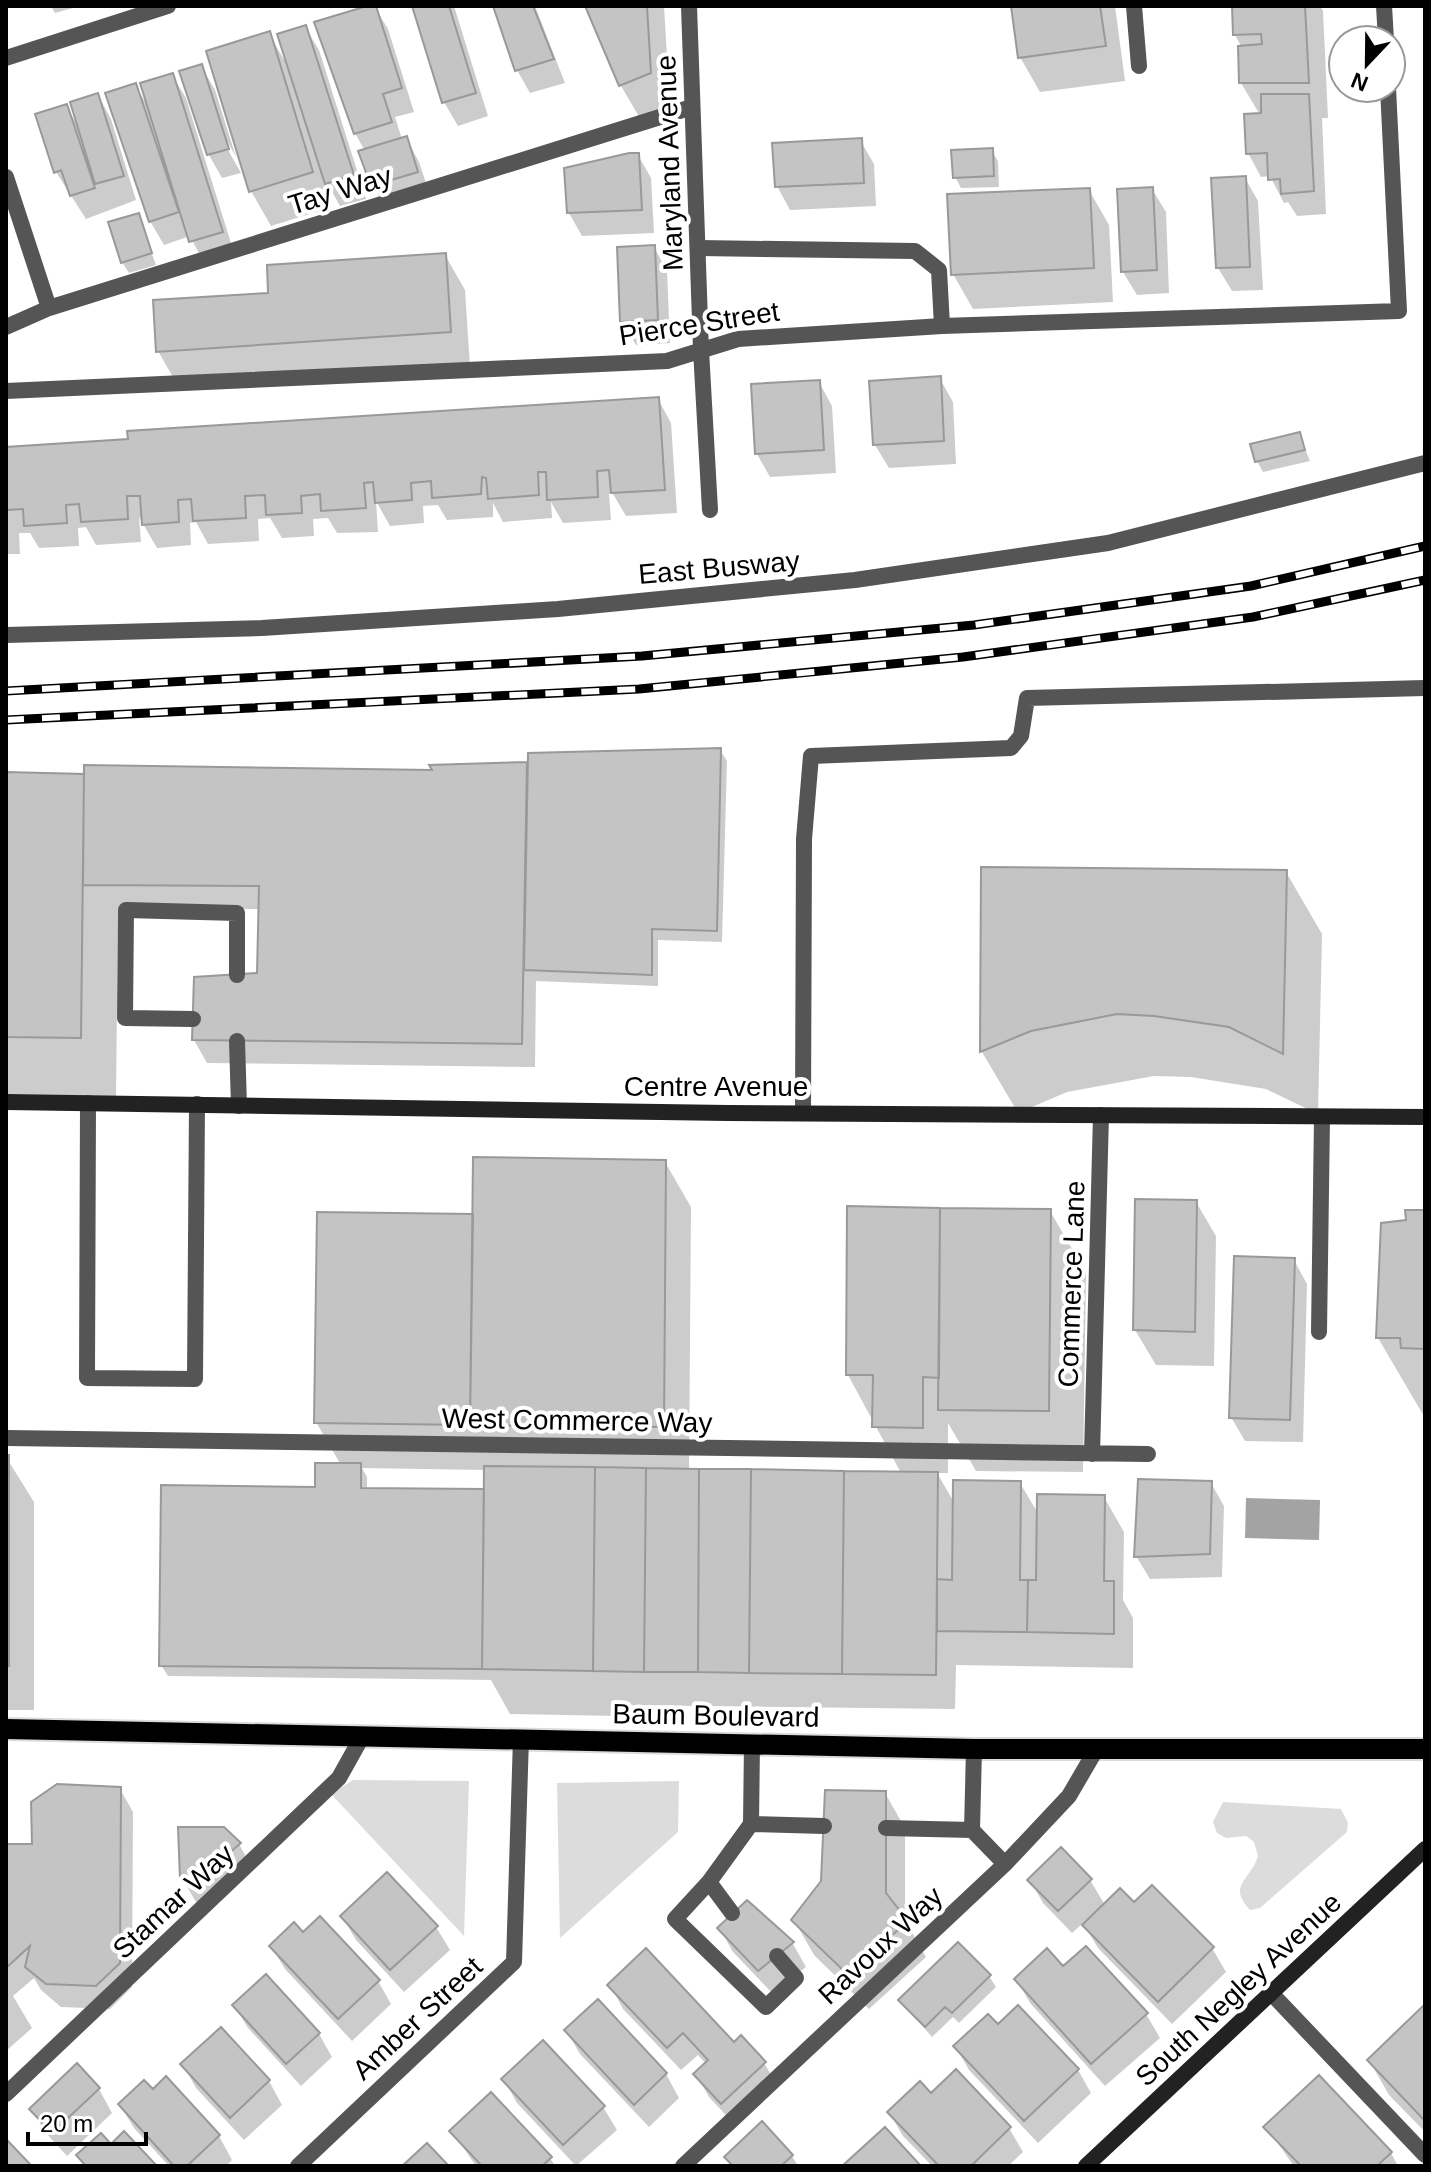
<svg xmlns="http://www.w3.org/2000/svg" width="1431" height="2172" font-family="Helvetica,sans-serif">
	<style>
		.green { fill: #dcdcdc }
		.water { fill: #a3a3a3 }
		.shadow { fill: #0003; fill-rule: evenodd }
		.building { fill: #c4c4c4; stroke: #999; stroke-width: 2 }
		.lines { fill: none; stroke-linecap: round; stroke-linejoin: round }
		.primary-casing { stroke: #dbdbdb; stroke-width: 24 }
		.service { stroke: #555; stroke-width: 16 }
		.minor { stroke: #555; stroke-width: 16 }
		.tertiary { stroke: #555; stroke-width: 16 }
		.secondary { stroke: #222; stroke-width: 16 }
		.primary { stroke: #000; stroke-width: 20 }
		.rail-casing { stroke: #000; stroke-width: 9 }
		.rail { stroke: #fff; stroke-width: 6; stroke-dasharray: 18; stroke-linecap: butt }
		.labels { text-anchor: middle; stroke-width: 8; stroke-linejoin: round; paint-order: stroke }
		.street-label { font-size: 28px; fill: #000; stroke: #fff }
	</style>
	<rect width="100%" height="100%" fill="#fff"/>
	<path class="green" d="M 353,1780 L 469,1781 L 464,1936 L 331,1794 Z
		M 679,1781 L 678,1832 L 560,1938 L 557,1783 Z
		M 1223,1802 L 1341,1809 L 1348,1823 L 1347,1832 L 1260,1908 L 1250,1910 C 1227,1885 1250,1881 1258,1856 L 1254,1842 L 1246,1836 L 1226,1838 L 1217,1833 L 1213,1822 Z"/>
	<path class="water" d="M 1246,1498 L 1320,1500 L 1319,1540 L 1245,1538 Z"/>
	<path class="shadow" d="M 51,6 L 80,6 L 55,13 Z
		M 374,6 L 388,29 L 414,112 L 395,117 L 402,139 L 406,138 L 419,162 L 430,195 L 387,209 L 373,185 L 360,152 L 365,151 L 355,133 Z
		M 414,6 L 454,6 L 488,116 L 458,126 L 444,102 Z
		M 495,6 L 535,6 L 565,83 L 530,93 L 517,70 Z
		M 587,6 L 664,6 L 670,108 L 641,120 L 621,86 Z
		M 1013,6 L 1115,6 L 1125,81 L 1040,92 L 1020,57 Z
		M 1234,6 L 1320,6 L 1323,11 L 1328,118 L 1322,118 L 1326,214 L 1297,216 L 1288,202 L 1284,203 L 1270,176 L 1261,177 L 1248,153 L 1260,115 L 1241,83 L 1242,48 L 1235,35 Z
		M 305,27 L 319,50 L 366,199 L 340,206 L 326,181 L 332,207 L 271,226 L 251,191 L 269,34 L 286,63 Z
		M 201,66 L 215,90 L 236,157 L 226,139 L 223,141 L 241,173 L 222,178 L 209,155 L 182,72 Z
		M 172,75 L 186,98 L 235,256 L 205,265 L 190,236 L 164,245 L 150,221 L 135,85 L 147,105 Z
		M 98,95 L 111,119 L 136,200 L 86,219 L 56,172 L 66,106 L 78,126 Z
		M 860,140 L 874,164 L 876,206 L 790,210 L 777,186 Z
		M 991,150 L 998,161 L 999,187 L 961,188 L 955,177 Z
		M 638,155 L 651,178 L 654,233 L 582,236 L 569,213 Z
		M 1245,178 L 1258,201 L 1263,290 L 1232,291 L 1218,268 Z
		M 1152,189 L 1166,212 L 1169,293 L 1137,295 L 1123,272 Z
		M 1089,190 L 1109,225 L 1113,302 L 973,309 L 953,274 Z
		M 138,215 L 156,265 L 129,273 L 122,262 Z
		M 654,247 L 667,271 L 670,343 L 636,345 L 622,321 Z
		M 445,255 L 465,290 L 470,367 L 178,386 L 158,351 L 271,295 Z
		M 940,379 L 953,402 L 956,464 L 889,468 L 875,445 Z
		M 819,382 L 832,406 L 836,473 L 770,477 L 757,454 Z
		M 658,399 L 671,423 L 677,513 L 626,516 L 613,494 L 609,494 L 611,520 L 563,523 L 551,502 L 552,518 L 503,522 L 493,503 L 493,517 L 447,520 L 438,505 L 423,506 L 424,523 L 390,526 L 376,501 L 378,532 L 337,533 L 328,518 L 313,519 L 314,536 L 282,538 L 270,518 L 258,519 L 259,541 L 208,544 L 196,522 L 190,523 L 191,545 L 157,548 L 139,517 L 141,542 L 96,545 L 86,527 L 78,528 L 79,546 L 39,548 L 30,533 L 19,533 L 20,554 L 6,554 L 6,449 Z
		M 1299,434 L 1310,461 L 1263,472 L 1257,461 Z
		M 720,750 L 727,761 L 722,942 L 658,940 L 658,986 L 536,981 L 535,1067 L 207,1063 L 194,1040 L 259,975 L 261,909 L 118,908 L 116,1099 L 6,1098 L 6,774 L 435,772 L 526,764 L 529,770 Z
		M 983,869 L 1286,872 L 1322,934 L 1318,1114 L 1266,1089 L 1191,1077 L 1154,1076 L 1067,1092 L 1018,1113 L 982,1052 Z
		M 665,1162 L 691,1207 L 689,1470 L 901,1473 L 848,1375 L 1050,1211 L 1086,1273 L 1083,1472 L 976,1471 L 948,1423 L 948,1473 L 937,1473 L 955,1504 L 1020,1483 L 1039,1515 L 1104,1497 L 1124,1532 L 1123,1600 L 1133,1618 L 1133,1668 L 956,1665 L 955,1709 L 618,1705 L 618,1716 L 510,1714 L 491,1680 L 168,1676 L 161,1665 L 341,1465 L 316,1422 L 475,1217 ZM 362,1468 L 486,1470 L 486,1494 L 367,1490 L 367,1477 Z
		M 1196,1202 L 1216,1236 L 1214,1366 L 1156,1365 L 1135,1330 Z
		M 1425,1212 L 1425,1418 L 1378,1338 L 1408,1222 Z
		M 1294,1260 L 1307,1284 L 1303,1442 L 1245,1441 L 1231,1417 Z
		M 6,1457 L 34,1502 L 34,1710 L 6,1710 Z
		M 1211,1483 L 1224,1506 L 1222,1577 L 1150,1579 L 1136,1556 Z
		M 120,1789 L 133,1812 L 132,1987 L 110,2009 L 61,2007 L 41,1990 L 34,1978 L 13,1996 L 32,2028 L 6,2051 L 6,1847 L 34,1846 Z
		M 885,1793 L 905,1828 L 905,1920 L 926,1957 L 869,2009 L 814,1955 L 794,1920 Z
		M 239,1844 L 252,1868 L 206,1906 L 196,1902 L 182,1878 Z
		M 1030,1880 L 1090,1880 L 1105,1905 L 1134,1905 L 1212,1948 L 1226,1972 L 1172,2024 L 1098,1948 L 1083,1923 L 1072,1933 L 1043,1903 Z
		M 747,1902 L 793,1944 L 806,1967 L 772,1993 L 733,1952 L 720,1929 Z
		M 342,1916 L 436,1927 L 450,1950 L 404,1992 L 356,1940 Z
		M 303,1935 L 378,1981 L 391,2004 L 352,2041 L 285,1969 L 271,1946 Z
		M 1063,1969 L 1146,2014 L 1160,2038 L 1105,2086 L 1030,2003 L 1016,1979 Z
		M 989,1976 L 996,1987 L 959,2023 L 953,2017 L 932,2037 L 900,2000 Z
		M 610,1985 L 734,2045 L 764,2063 L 778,2086 L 736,2126 L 709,2097 L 696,2074 L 706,2064 L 698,2055 L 681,2070 L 623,2009 Z
		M 597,2001 L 666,2074 L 679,2098 L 649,2127 L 580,2054 L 566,2030 Z
		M 234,2005 L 319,2034 L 332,2057 L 301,2086 L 248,2028 Z
		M 1425,2007 L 1425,2132 L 1389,2095 L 1369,2060 Z
		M 998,2027 L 1078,2070 L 1091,2093 L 1038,2143 L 969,2070 L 956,2047 Z
		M 221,2029 L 269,2081 L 282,2105 L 244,2140 L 196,2088 L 183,2065 Z
		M 77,2066 L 99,2089 L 112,2113 L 67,2156 L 45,2132 L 32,2109 Z
		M 166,2079 L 219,2136 L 232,2160 L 226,2166 L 169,2166 L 134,2128 L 120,2105 L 152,2092 Z
		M 504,2080 L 603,2107 L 617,2130 L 576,2166 L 517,2103 Z
		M 931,2096 L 1009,2128 L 1023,2152 L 1008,2166 L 932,2166 L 903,2136 L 889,2112 Z
		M 1266,2127 L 1391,2153 L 1398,2166 L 1294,2166 Z
		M 452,2131 L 550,2158 L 555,2166 L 476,2166 Z
		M 792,2156 L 798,2166 L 732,2166 L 727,2157 Z"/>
	<path class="building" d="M 367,6 L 376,6 L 402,88 L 383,94 L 392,122 L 354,134 L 314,22 Z
		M 412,6 L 449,6 L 476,93 L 442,103 Z
		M 493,6 L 533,6 L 554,59 L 515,71 Z
		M 585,6 L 647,6 L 651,73 L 619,86 Z
		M 1011,6 L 1100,6 L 1106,46 L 1018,58 Z
		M 1232,6 L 1305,6 L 1309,83 L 1239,83 L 1238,46 L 1262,44 L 1261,34 L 1233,35 Z
		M 306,25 L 354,175 L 325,184 L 277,34 Z
		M 270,31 L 313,172 L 249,192 L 206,51 Z
		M 202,64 L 229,149 L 207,155 L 179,71 Z
		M 173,73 L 223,232 L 189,242 L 140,83 Z
		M 136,83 L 179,212 L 149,222 L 105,93 Z
		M 98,93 L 124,176 L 95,184 L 70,102 Z
		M 1261,94 L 1309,94 L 1314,191 L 1281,194 L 1280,179 L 1268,180 L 1267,153 L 1246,154 L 1244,114 L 1261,113 Z
		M 67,104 L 95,188 L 70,196 L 61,170 L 54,173 L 35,114 Z
		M 407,136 L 418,172 L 371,186 L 358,151 Z
		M 862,138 L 864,183 L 775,187 L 772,143 Z
		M 993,148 L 994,176 L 953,178 L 951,150 Z
		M 629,153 L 639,153 L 642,210 L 567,213 L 564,168 Z
		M 1246,176 L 1250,267 L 1216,268 L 1211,178 Z
		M 1153,187 L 1157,270 L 1121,272 L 1117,189 Z
		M 1090,188 L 1094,268 L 951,275 L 947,194 Z
		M 139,213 L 152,253 L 121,263 L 108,222 Z
		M 655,245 L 658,320 L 620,322 L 617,247 Z
		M 446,253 L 451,332 L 156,352 L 153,300 L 268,293 L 267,265 Z
		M 941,376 L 944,441 L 873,445 L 869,381 Z
		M 820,380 L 824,450 L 755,454 L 751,384 Z
		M 659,397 L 665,490 L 611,493 L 609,470 L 597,471 L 598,497 L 547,500 L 546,472 L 538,472 L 539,495 L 488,499 L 486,478 L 482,477 L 481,494 L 432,498 L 431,481 L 411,483 L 412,500 L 375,503 L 373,482 L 364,483 L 366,508 L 321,511 L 320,494 L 301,496 L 302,513 L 266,515 L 265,495 L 245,496 L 246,518 L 193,521 L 191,499 L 178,500 L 179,522 L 142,525 L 140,496 L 127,496 L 128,519 L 81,522 L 79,504 L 66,505 L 67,523 L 24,526 L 23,509 L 7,510 L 6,531 L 6,447 L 128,439 L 127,431 Z
		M 1300,432 L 1305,450 L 1255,462 L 1250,444 Z
		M 721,748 L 717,931 L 652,929 L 652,975 L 524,970 L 528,753 Z
		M 527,762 L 522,1044 L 192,1040 L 194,977 L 257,973 L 259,886 L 83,885 L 84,765 L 432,770 L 429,765 Z
		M 6,772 L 84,774 L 81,1038 L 6,1037 Z
		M 981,867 L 1287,870 L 1283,1054 L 1229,1027 L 1154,1016 L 1117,1014 L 1031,1031 L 980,1052 Z
		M 473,1157 L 666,1160 L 664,1427 L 470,1425 Z
		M 1135,1199 L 1197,1200 L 1195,1332 L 1133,1330 Z
		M 847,1206 L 940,1208 L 939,1378 L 923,1377 L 923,1428 L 872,1427 L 873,1375 L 846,1375 Z
		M 940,1208 L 1051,1209 L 1049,1411 L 938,1410 Z
		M 1405,1210 L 1425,1210 L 1425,1349 L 1401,1348 L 1400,1338 L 1376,1338 L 1381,1223 L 1406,1220 Z
		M 317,1212 L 473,1214 L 470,1425 L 314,1423 Z
		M 1234,1256 L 1295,1258 L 1290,1420 L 1229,1418 Z
		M 6,1455 L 9,1455 L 9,1666 L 6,1666 Z
		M 315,1463 L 361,1463 L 361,1488 L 484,1489 L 482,1669 L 159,1666 L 161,1485 L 315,1487 Z
		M 484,1466 L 595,1467 L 593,1671 L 482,1669 Z
		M 595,1467 L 646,1468 L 644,1672 L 593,1671 Z
		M 646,1468 L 699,1469 L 698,1672 L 644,1672 Z
		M 699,1469 L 751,1469 L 749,1673 L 698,1672 Z
		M 751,1469 L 844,1471 L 842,1674 L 749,1673 Z
		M 844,1471 L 938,1472 L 936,1675 L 842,1674 Z
		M 1138,1479 L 1212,1481 L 1210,1554 L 1134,1557 Z
		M 953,1480 L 1021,1481 L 1020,1580 L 1028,1580 L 1027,1632 L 937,1631 L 937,1579 L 952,1580 Z
		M 1037,1494 L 1105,1495 L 1104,1581 L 1114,1581 L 1114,1634 L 1027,1632 L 1028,1580 L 1036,1580 Z
		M 57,1784 L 121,1787 L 120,1963 L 96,1986 L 46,1984 L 25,1967 L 30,1946 L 6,1968 L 6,1844 L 32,1844 L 31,1802 Z
		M 825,1790 L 886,1791 L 886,1893 L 908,1921 L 848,1975 L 791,1920 L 821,1881 Z
		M 178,1827 L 224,1827 L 241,1843 L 192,1884 L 180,1879 Z
		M 1061,1847 L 1092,1879 L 1058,1911 L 1027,1880 Z
		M 387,1872 L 438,1926 L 390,1970 L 340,1916 Z
		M 1152,1885 L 1214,1947 L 1158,2002 L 1082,1925 L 1120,1888 L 1134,1902 Z
		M 747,1900 L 794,1942 L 758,1971 L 717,1928 Z
		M 320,1916 L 380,1980 L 338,2019 L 269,1946 L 294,1922 L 303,1932 Z
		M 958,1942 L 991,1975 L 952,2013 L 945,2007 L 925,2027 L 898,2000 Z
		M 1086,1946 L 1148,2013 L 1091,2064 L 1014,1979 L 1047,1948 L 1063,1966 Z
		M 646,1948 L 734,2042 L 741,2035 L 766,2062 L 721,2104 L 693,2074 L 708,2060 L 683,2033 L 667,2048 L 607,1985 Z
		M 266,1974 L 320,2033 L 286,2064 L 232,2005 Z
		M 598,1999 L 667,2073 L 634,2105 L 564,2030 Z
		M 1425,2004 L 1425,2121 L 1367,2060 Z
		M 1018,2005 L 1079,2069 L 1024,2121 L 953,2046 L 988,2014 L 998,2024 Z
		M 221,2027 L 270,2080 L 230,2118 L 180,2064 Z
		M 543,2040 L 605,2106 L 563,2145 L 501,2079 Z
		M 77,2063 L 100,2088 L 52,2133 L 29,2109 Z
		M 956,2069 L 1011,2127 L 971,2166 L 939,2166 L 887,2112 L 920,2081 L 931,2093 Z
		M 1319,2075 L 1392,2152 L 1377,2166 L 1301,2166 L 1263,2127 Z
		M 166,2076 L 220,2135 L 187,2166 L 174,2166 L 118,2104 L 144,2080 L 153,2089 Z
		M 491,2092 L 552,2157 L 542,2166 L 482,2166 L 449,2131 Z
		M 762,2121 L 793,2155 L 781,2166 L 733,2166 L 724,2157 Z
		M 885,2127 L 921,2166 L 842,2166 Z
		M 124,2131 L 157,2166 L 86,2166 L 76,2155 L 101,2133 L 111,2144 Z
		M 6,2139 L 30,2164 L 27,2166 L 6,2166 Z
		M 427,2143 L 449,2166 L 402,2166 Z"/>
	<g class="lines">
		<defs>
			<path id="primary" d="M 6,1729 L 974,1749 L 1425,1749"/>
		</defs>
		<use href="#primary" class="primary-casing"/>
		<path class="service" d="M 1134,6 L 1139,66
			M 6,177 L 49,308
			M 699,248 L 915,251 L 939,270 L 942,326
			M 6,327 L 49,308 L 692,107
			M 701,350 L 710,510
			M 6,635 L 262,628 L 558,609 L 855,580 L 1108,543 L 1425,463
			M 193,1019 L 125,1018 L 126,910 L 237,913 L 237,975
			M 237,1041 L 239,1106
			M 88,1103 L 87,1378 L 195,1379 L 197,1104
			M 803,1112 L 804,839 L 811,756 L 1011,748 L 1021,736 L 1027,698 L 1425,688
			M 1319,1332 L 1322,1118
			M 6,1438 L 1148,1454
			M 1092,1454 L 1101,1115
			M 752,1743 L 751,1824 L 824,1826
			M 886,1828 L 972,1830 L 974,1749
			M 972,1830 L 1005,1864
			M 709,1882 L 751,1824
			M 732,1913 L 709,1882 L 675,1919 L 766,2007 L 796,1978 L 777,1956
			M 1271,1993 L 1425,2155
			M 6,2094 L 339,1778 L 363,1735
			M 683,2166 L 1005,1864 L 1069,1796 L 1097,1748"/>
		<path class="minor" d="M 689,6 L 701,350
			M 1384,6 L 1386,40
			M 6,391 L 667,361 L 738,339 L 942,326 L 1399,311 L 1388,88
			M 298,2166 L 514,1962 L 521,1738"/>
		<path class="tertiary" d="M 6,58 L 168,6"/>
		<path class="secondary" d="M 6,1102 L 728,1113 L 1425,1117
			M 1086,2166 L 1425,1849"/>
		<use href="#primary" class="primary"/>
		<defs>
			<path id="rail" d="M 6,691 L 642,656 L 974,625 L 1251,586 L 1425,546
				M 6,720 L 639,689 L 963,657 L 1253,617 L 1425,580"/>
		</defs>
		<use href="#rail" class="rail-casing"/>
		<use href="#rail" class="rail"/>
	</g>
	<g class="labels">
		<g class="street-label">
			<text transform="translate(669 163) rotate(-92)" y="10">Maryland Avenue</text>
			<text transform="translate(340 190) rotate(-17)" y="10">Tay Way</text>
			<text transform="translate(699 323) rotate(-9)" y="10">Pierce Street</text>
			<text transform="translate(719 567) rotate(-5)" y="10">East Busway</text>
			<text x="716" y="1096">Centre Avenue</text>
			<text transform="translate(1071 1284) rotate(-88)" y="10">Commerce Lane</text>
			<text transform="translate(577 1420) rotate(1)" y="10">West Commerce Way</text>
			<text transform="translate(716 1715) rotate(1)" y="10">Baum Boulevard</text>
			<text transform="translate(173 1901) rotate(-43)" y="10">Stamar Way</text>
			<text transform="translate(880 1945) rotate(-43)" y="10">Ravoux Way</text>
			<text transform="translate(1238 1989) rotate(-43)" y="10">South Negley Avenue</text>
			<text transform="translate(417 2018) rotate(-43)" y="10">Amber Street</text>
		</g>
	</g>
	<rect width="1431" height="2172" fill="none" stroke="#000000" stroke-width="16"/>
	<g transform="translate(1367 64) rotate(202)"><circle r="38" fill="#ffffff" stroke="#999999" stroke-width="2"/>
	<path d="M0-6L14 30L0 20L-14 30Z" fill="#000000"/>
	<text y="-12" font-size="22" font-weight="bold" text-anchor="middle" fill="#000000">N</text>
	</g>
	<path d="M28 2132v12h118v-12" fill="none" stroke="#000000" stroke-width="4"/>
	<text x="40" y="2132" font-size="24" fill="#000000" stroke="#ffffff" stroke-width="6" paint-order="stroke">20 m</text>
</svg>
